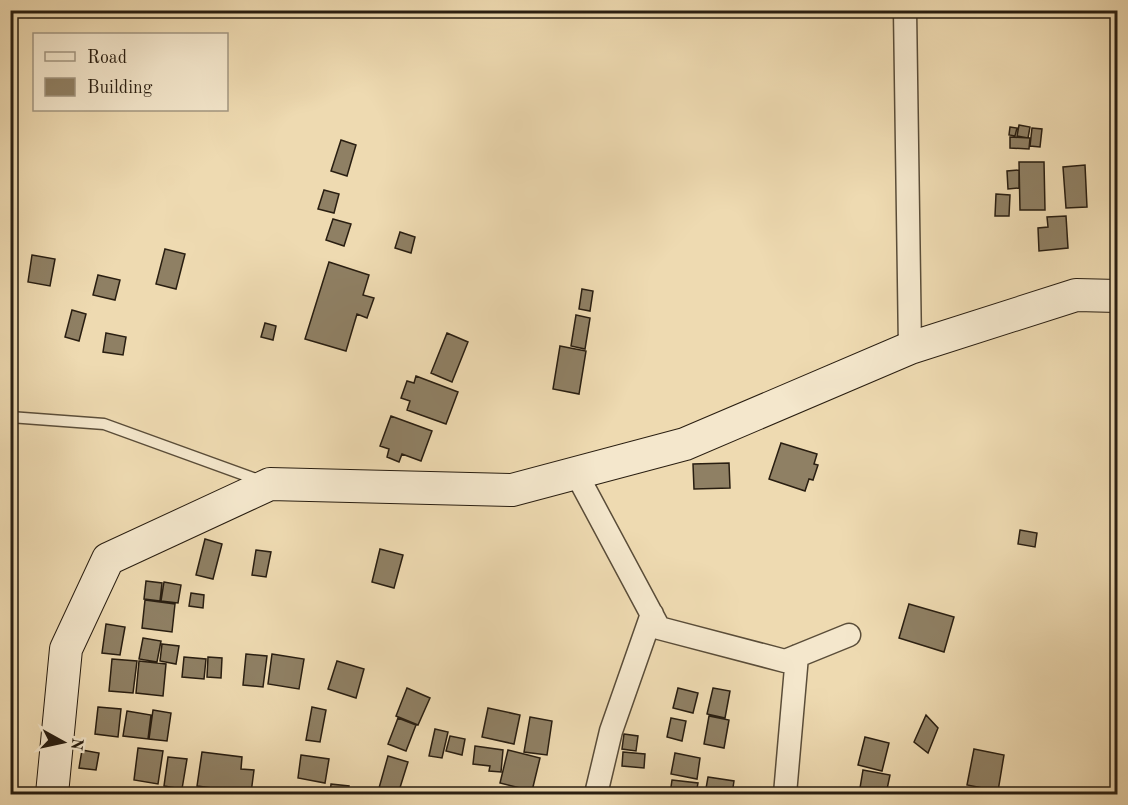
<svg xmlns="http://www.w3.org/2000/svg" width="1128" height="805" font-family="'Old Standard TT',serif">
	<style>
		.building { fill: #8f8064; stroke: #291e11; stroke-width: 1.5 }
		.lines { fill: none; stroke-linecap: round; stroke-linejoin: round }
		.lane-casing { stroke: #5a4d39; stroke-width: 13 }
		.street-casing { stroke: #5a4d39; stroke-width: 25 }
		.secondary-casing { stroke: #291e11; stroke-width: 34 }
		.lane { stroke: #f4e7cc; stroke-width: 10 }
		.street { stroke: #f4e7cc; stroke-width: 22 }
		.secondary { stroke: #f4e7cc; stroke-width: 32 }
	</style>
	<rect width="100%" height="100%" fill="#eedab1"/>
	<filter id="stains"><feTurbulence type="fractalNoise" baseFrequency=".00333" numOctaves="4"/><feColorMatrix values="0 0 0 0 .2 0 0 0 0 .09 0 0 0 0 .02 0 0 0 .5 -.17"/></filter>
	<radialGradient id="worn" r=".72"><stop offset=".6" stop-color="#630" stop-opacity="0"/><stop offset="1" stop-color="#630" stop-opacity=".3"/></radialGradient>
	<path class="building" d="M 1019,125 L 1030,127 L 1028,138 L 1017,136 Z
		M 1010,127 L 1017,128 L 1015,136 L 1009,135 Z
		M 1032,128 L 1042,129 L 1040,147 L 1030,146 Z
		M 1010,137 L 1030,138 L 1029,149 L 1010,148 Z
		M 341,140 L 356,145 L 347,176 L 331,171 Z
		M 1019,162 L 1044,162 L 1045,210 L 1020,210 Z
		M 1085,165 L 1087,207 L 1066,208 L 1063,167 Z
		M 1019,170 L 1019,188 L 1008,189 L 1007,171 Z
		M 324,190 L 339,194 L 334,213 L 318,209 Z
		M 996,194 L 1010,195 L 1009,216 L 995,216 Z
		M 1066,216 L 1068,248 L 1039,251 L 1038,228 L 1048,227 L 1047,217 Z
		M 333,219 L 351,224 L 344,246 L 326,240 Z
		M 400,232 L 415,237 L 411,253 L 395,248 Z
		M 165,249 L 185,254 L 176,289 L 156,284 Z
		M 32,255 L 55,259 L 50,286 L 28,282 Z
		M 329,262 L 369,275 L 363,295 L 374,298 L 367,318 L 357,314 L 346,351 L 305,339 Z
		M 98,275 L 120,280 L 115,300 L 93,295 Z
		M 582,289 L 593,291 L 590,311 L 579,309 Z
		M 72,310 L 86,314 L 79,341 L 65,337 Z
		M 576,315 L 590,318 L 585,349 L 571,346 Z
		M 265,323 L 276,326 L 273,340 L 261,337 Z
		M 106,333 L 126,337 L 123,355 L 103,352 Z
		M 447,333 L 468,342 L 452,382 L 431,373 Z
		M 560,346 L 586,351 L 579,394 L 553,389 Z
		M 416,376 L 458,392 L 446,424 L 407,410 L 410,401 L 401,398 L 407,381 L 414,383 Z
		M 391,416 L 432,431 L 421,461 L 402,454 L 399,462 L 387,457 L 389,449 L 380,446 Z
		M 781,443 L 817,454 L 814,464 L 818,465 L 813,480 L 809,479 L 805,491 L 769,479 Z
		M 729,463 L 730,488 L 694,489 L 693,464 Z
		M 1020,530 L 1037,533 L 1035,547 L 1018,544 Z
		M 205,539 L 222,544 L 213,579 L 196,575 Z
		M 380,549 L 403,555 L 394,588 L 372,582 Z
		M 256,550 L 271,552 L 266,577 L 252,575 Z
		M 146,581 L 162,583 L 160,601 L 144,599 Z
		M 164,582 L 181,585 L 178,603 L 161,601 Z
		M 191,593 L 204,595 L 203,608 L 189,606 Z
		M 145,600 L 175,604 L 172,632 L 142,628 Z
		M 909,604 L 954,617 L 944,652 L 899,638 Z
		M 106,624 L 125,627 L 120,655 L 102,653 Z
		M 143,638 L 161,641 L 157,662 L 139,659 Z
		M 162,644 L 179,646 L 176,664 L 160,661 Z
		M 246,654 L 267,656 L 263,687 L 243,685 Z
		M 272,654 L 304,659 L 299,689 L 268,684 Z
		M 184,657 L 206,659 L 204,679 L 182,677 Z
		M 208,657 L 222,658 L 221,678 L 207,677 Z
		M 112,659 L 137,661 L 133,693 L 109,691 Z
		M 139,661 L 166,664 L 163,696 L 136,693 Z
		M 337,661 L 364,669 L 356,698 L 328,689 Z
		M 407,688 L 430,698 L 418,725 L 396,716 Z
		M 678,688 L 698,693 L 693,713 L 673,708 Z
		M 713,688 L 730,691 L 725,718 L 707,714 Z
		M 98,707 L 121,709 L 118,737 L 95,734 Z
		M 312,707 L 326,710 L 320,742 L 306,740 Z
		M 488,708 L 520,715 L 514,744 L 482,737 Z
		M 153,710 L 171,713 L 167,741 L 149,739 Z
		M 127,711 L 151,715 L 148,739 L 123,736 Z
		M 926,715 L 938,728 L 928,753 L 914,742 Z
		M 709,716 L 729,720 L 724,748 L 704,744 Z
		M 530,717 L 552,721 L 547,755 L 524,752 Z
		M 398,718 L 416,725 L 406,751 L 388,744 Z
		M 671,718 L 686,721 L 682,741 L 667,737 Z
		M 435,729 L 448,732 L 442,758 L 429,756 Z
		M 624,734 L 638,736 L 636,751 L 622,749 Z
		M 450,736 L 465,739 L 462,755 L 446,751 Z
		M 865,737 L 889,743 L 882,771 L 858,765 Z
		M 475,746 L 503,750 L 501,772 L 489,771 L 490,766 L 473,764 Z
		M 138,748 L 163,751 L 158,784 L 134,780 Z
		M 974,749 L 1004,755 L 998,791 L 967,785 Z
		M 82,750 L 99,753 L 96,770 L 79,768 Z
		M 508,750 L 540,758 L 532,791 L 500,783 Z
		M 202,752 L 242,757 L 241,769 L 254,770 L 251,793 L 197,786 Z
		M 623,752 L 645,754 L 644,768 L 622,766 Z
		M 675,753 L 700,758 L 697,779 L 671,774 Z
		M 301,755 L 329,759 L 325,783 L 298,778 Z
		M 388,756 L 408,762 L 398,794 L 379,788 Z
		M 168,757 L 187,759 L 182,789 L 164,786 Z
		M 863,770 L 890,775 L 886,794 L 859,794 Z
		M 708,777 L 734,781 L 732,794 L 705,794 Z
		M 672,780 L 698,783 L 696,794 L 670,794 Z
		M 331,784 L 349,786 L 348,794 L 330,794 Z
		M 117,788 L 137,791 L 137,794 L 116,794 Z
		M 509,788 L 530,792 L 529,794 L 508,794 Z"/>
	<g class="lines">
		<defs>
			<path id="lane" d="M 10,417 L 104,424 L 261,481"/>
			<path id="street" d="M 905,10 L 910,348
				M 576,473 L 659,628 L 785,661 L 849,635
				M 596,794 L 611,731 L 652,614
				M 785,794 L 797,656"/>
			<path id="secondary" d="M 52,794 L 66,649 L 108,559 L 270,484 L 512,490 L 685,444 L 910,348 L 1076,295 L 1118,296"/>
		</defs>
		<use href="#lane" class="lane-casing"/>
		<use href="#street" class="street-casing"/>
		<use href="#secondary" class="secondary-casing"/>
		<use href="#lane" class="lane"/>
		<use href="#street" class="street"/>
		<use href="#secondary" class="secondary"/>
	</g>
	<rect width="1128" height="805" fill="none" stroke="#eedab1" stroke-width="36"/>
	<rect x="12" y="12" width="1104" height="781" fill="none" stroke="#291e11" stroke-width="3"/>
	<rect x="18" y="18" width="1092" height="769" fill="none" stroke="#291e11" stroke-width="1.5"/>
	<rect x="33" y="33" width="195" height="78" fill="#f4e7cc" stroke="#a39781" stroke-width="1.5"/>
	<rect x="45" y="52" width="30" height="9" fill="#f4e7cc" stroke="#a39781" stroke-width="1.5"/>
	<text x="87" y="63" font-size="18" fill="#291e11">Road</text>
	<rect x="45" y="78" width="30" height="18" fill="#8f8064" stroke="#a39781" stroke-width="1.5"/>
	<text x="87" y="93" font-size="18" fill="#291e11">Building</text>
	<g transform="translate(63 742) rotate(98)" stroke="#f4e7cc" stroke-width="4.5" paint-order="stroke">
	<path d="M0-4.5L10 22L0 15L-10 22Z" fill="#291e11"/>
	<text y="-9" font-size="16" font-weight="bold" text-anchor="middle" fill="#291e11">N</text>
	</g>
	<rect width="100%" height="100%" filter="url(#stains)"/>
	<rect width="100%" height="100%" fill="url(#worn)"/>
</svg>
